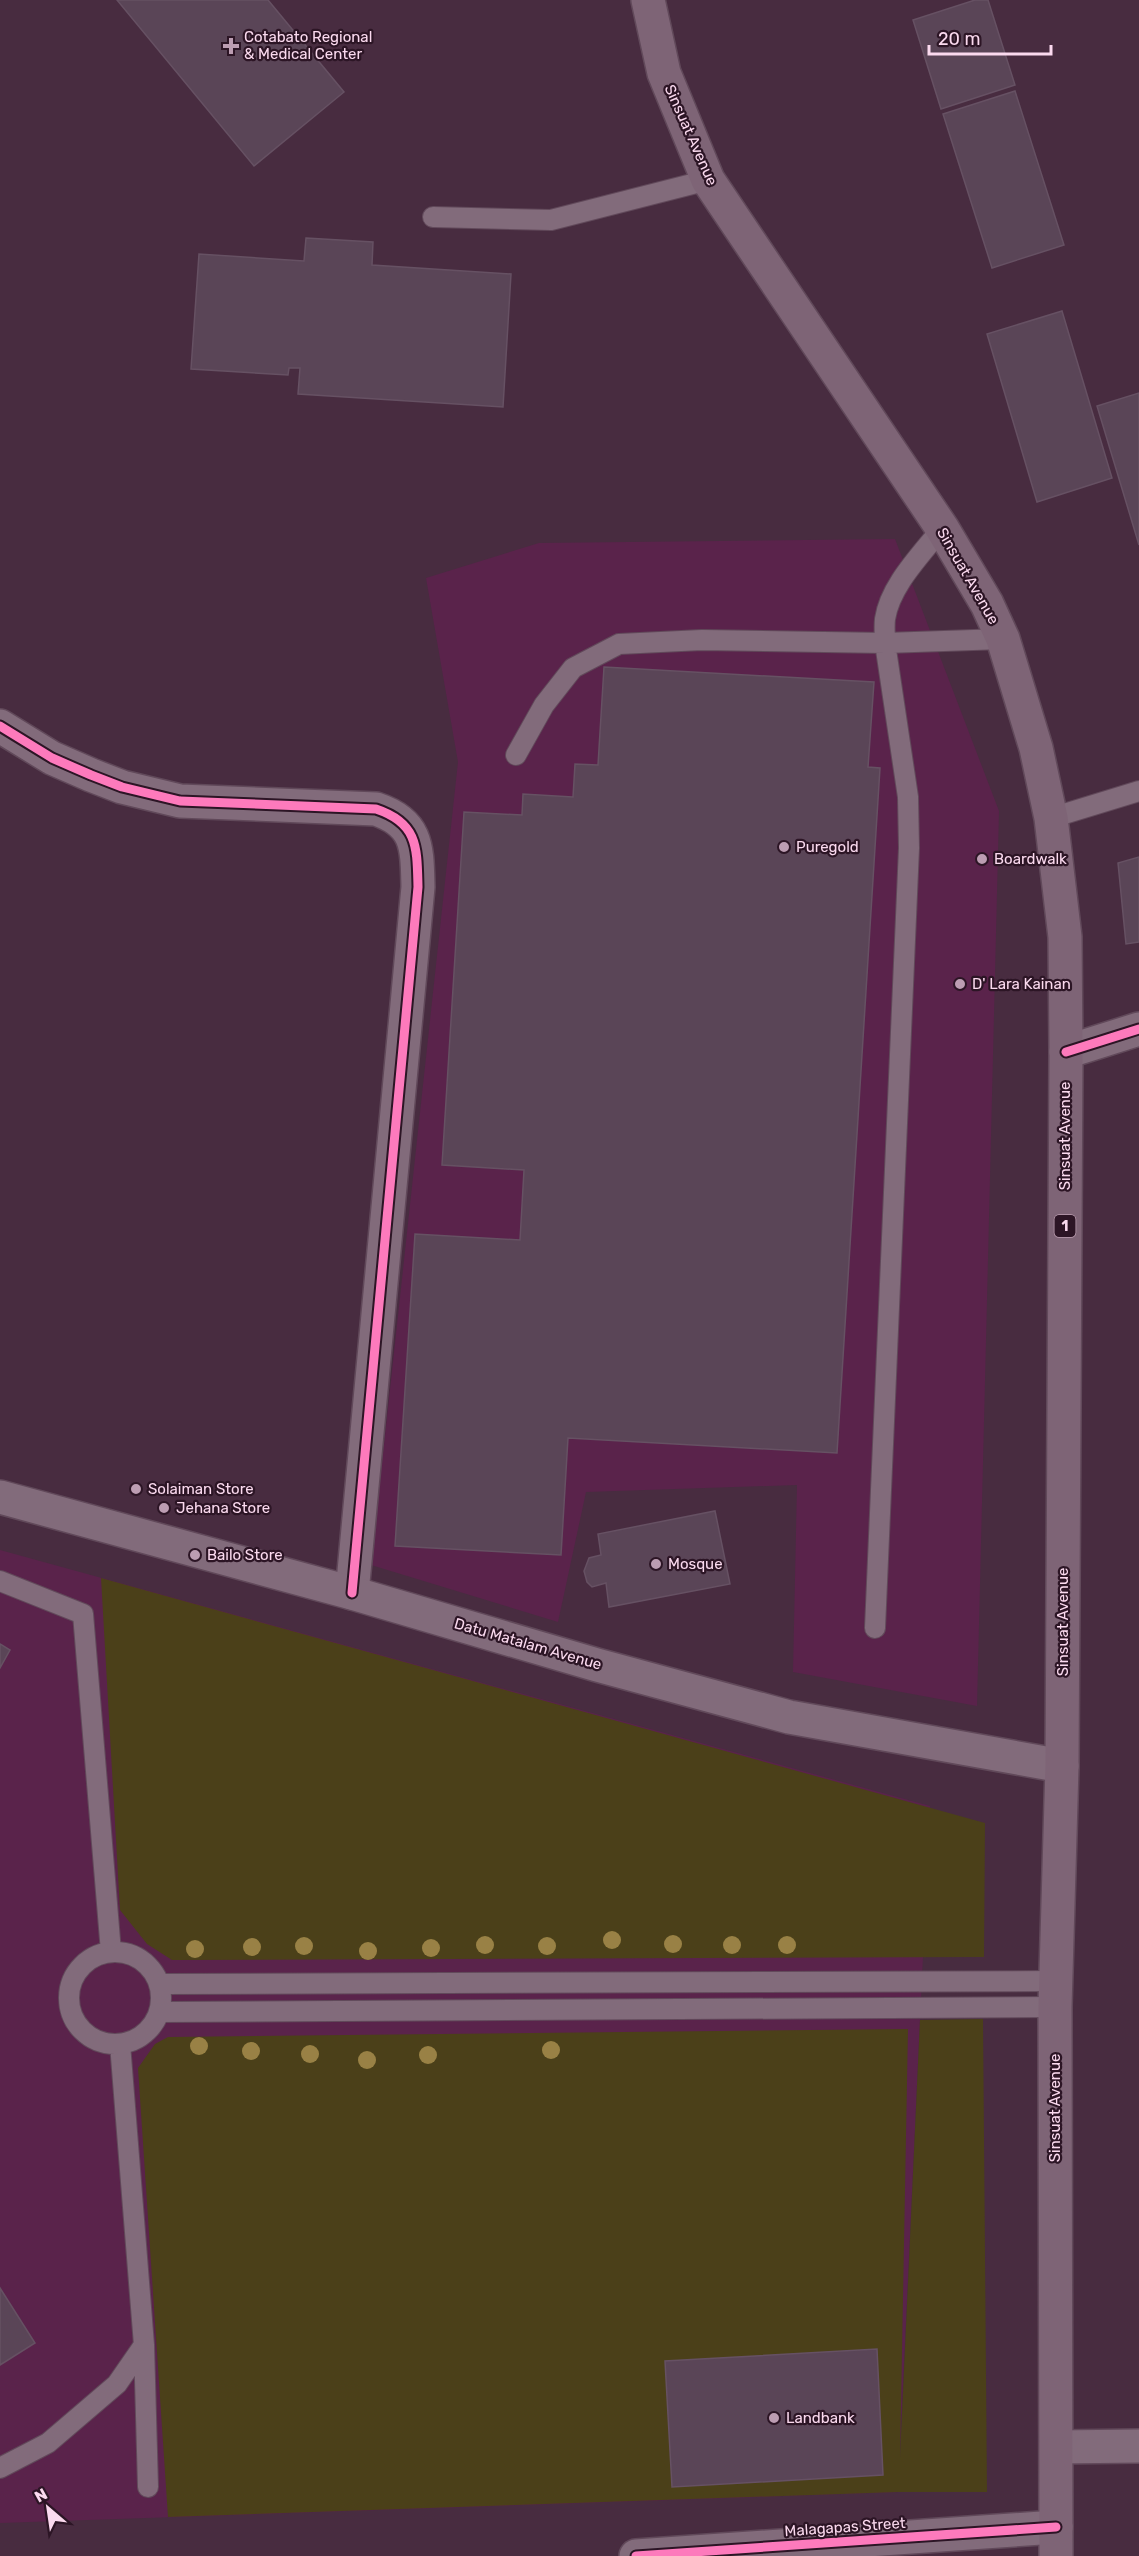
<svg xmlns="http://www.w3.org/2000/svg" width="1139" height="2556" font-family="Rubik,sans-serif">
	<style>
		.built { fill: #5a234b }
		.green { fill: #4b4019 }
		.building { fill: #5a4557; stroke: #665163; stroke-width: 1.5 }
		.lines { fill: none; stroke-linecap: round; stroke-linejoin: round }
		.lane-casing { stroke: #61495a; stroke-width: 22 }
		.street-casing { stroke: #61495a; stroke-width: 36 }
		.secondary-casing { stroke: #61495a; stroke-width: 36 }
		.primary-casing { stroke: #61495a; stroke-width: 36 }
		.lane { stroke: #826b7b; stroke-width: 20 }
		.street { stroke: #826b7b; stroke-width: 33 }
		.secondary { stroke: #826b7b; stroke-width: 33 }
		.primary { stroke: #7e6476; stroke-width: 33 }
		.cycleway-casing { stroke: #2c1525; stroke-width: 13 }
		.cycleway { stroke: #fd7abc; stroke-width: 9 }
		.tree { fill: #998145 }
		.poi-dot { fill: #bc9db2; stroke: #2c1525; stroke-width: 2 }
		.labels { text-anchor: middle; stroke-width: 4.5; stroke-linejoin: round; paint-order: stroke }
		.shield { fill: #2c1525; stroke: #bd9fb2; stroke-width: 1.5 }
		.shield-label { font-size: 14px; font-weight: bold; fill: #fbdaef }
		.poi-label { font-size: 15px; fill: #fbdaef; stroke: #2c1525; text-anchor: start }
		.street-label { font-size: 15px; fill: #fbdaef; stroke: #2c1525 }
	</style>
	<rect width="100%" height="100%" fill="#482c40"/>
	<path class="built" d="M 895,539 L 999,811 L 977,1706 L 793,1672 L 797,1485 L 586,1492 L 558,1622 L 371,1565 L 458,762 L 426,578 L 539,543 Z
		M 0,1550 L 930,1806 L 898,2492 L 0,2523 Z"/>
	<path class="green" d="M 101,1578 L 985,1823 L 984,1957 L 172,1960 L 147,1944 L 120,1910 Z
		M 983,2019 L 987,2492 L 898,2492 L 168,2517 L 138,2068 L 155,2044 L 168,2037 L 908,2029 L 900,2458 L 920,2020 Z"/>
	<path class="building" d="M 117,0 L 268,0 L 344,92 L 254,166 Z
		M 975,0 L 988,0 L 1015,85 L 941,109 L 913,20 Z
		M 1015,91 L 1064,245 L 992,268 L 943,114 Z
		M 306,238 L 373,242 L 372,265 L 511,274 L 503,407 L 298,394 L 300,368 L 289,368 L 288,375 L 191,369 L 199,254 L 304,261 Z
		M 1062,311 L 1112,478 L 1037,502 L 987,334 Z
		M 1139,393 L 1139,545 L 1097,406 Z
		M 604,667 L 874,682 L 868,767 L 880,768 L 837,1453 L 568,1438 L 561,1555 L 395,1546 L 415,1234 L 520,1240 L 524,1170 L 442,1165 L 464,812 L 522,815 L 523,794 L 573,797 L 575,764 L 598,765 Z
		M 1139,857 L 1139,942 L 1126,944 L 1118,863 Z
		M 715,1511 L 730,1584 L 609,1607 L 606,1583 L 592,1587 L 587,1582 L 584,1571 L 589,1558 L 601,1555 L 598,1534 Z
		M 0,1644 L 10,1650 L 0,1668 Z
		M 0,2288 L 35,2343 L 0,2365 Z
		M 877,2349 L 883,2475 L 672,2487 L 665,2361 Z"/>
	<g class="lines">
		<defs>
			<path id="lane" d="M 433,217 L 551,220 L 708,180
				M 516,755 L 544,705 L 573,668 L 619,644 L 702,640 L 885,643 L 1003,639
				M 1051,818 L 1139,791
				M 0,1581 L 83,1614 L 111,1952
				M 875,1628 L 909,848 L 908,797 L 885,643 C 885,635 884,627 885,619 C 890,585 922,554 942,528
				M69 1998a46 46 0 1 1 92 0a46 46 0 1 1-92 0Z
				M 160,1984 L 1056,1981
				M 159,2012 L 1055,2007
				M 120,2044 L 144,2345 L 148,2487
				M 0,2468 L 48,2443 L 117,2384 L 144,2345"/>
			<path id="street" d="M 0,726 L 52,758 L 91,775 L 122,787 L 180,801 L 376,809 C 418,823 417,847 418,887 L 352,1593
				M 1066,1052 L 1139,1029
				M 636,2556 L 1056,2527"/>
			<path id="secondary" d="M 0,1497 L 352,1593 L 597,1665 L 789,1717 L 1062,1766
				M 1057,2447 L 1139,2446"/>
			<path id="primary" d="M 648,0 L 664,73 L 708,180 L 942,528 L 987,604 L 1003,639 L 1036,748 L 1051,818 L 1065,937 L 1066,1052 L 1062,1766 L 1055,2007 L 1056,2556"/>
		</defs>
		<use href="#lane" class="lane-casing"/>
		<use href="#street" class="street-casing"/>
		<use href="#secondary" class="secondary-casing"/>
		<use href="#primary" class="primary-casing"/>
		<use href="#lane" class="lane"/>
		<use href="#street" class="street"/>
		<use href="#secondary" class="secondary"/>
		<use href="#primary" class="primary"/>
		<defs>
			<path id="cycleway" d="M 0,726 L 52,758 L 91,775 L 122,787 L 180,801 L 376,809 C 418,823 417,847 418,887 L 352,1593
				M 1066,1052 L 1139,1029
				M 636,2556 L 1056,2527"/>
		</defs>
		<use href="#cycleway" class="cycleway-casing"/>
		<use href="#cycleway" class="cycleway"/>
	</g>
	<g class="tree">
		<circle cx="612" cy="1940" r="9"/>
		<circle cx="673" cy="1944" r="9"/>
		<circle cx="485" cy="1945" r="9"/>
		<circle cx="732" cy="1945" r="9"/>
		<circle cx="787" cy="1945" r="9"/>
		<circle cx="304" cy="1946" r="9"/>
		<circle cx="547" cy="1946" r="9"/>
		<circle cx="252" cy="1947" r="9"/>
		<circle cx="431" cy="1948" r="9"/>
		<circle cx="195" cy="1949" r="9"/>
		<circle cx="368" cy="1951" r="9"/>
		<circle cx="199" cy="2046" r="9"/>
		<circle cx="551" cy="2050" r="9"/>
		<circle cx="251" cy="2051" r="9"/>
		<circle cx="310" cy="2054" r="9"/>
		<circle cx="428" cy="2055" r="9"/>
		<circle cx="367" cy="2060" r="9"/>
	</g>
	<g class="poi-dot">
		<path d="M228 37h6v6h6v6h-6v6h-6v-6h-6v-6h6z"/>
		<circle cx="784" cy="847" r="6"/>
		<circle cx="982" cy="859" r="6"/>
		<circle cx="960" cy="984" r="6"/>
		<circle cx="136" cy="1489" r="6"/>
		<circle cx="164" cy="1508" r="6"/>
		<circle cx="195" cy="1555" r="6"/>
		<circle cx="656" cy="1564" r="6"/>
		<circle cx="774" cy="2418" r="6"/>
	</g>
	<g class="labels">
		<rect class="shield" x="1054.5" y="1215" width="21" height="22" rx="4.5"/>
		<g class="shield-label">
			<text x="1065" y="1231">1</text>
		</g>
		<g class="poi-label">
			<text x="244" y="42">Cotabato Regional<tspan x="244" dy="17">&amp; Medical Center</tspan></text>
			<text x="796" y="852">Puregold</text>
			<text x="994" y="864">Boardwalk</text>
			<text x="972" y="989">D' Lara Kainan</text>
			<text x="148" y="1494">Solaiman Store</text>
			<text x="176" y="1513">Jehana Store</text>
			<text x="207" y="1560">Bailo Store</text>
			<text x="668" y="1569">Mosque</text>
			<text x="786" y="2423">Landbank</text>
		</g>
		<g class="street-label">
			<text transform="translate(691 135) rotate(66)" y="5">Sinsuat Avenue</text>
			<text transform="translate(968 576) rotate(60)" y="5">Sinsuat Avenue</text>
			<text transform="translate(1065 1136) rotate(-90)" y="5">Sinsuat Avenue</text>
			<text transform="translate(1063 1622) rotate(-90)" y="5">Sinsuat Avenue</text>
			<text transform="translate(528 1644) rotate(16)" y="5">Datu Matalam Avenue</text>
			<text transform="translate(1055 2108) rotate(-90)" y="5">Sinsuat Avenue</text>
			<text transform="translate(845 2527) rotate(-4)" y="5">Malagapas Street</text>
		</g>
	</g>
	<g transform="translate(48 2508) rotate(331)" stroke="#2c1525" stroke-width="4.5" paint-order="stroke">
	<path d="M0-4.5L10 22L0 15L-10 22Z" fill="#fbdaef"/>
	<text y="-9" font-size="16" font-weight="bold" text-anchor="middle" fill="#fbdaef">N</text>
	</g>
	<path d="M929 45v9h122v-9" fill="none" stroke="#fbdaef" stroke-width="3"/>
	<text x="938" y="45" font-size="18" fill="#fbdaef" stroke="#2c1525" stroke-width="4.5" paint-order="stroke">20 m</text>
</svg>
